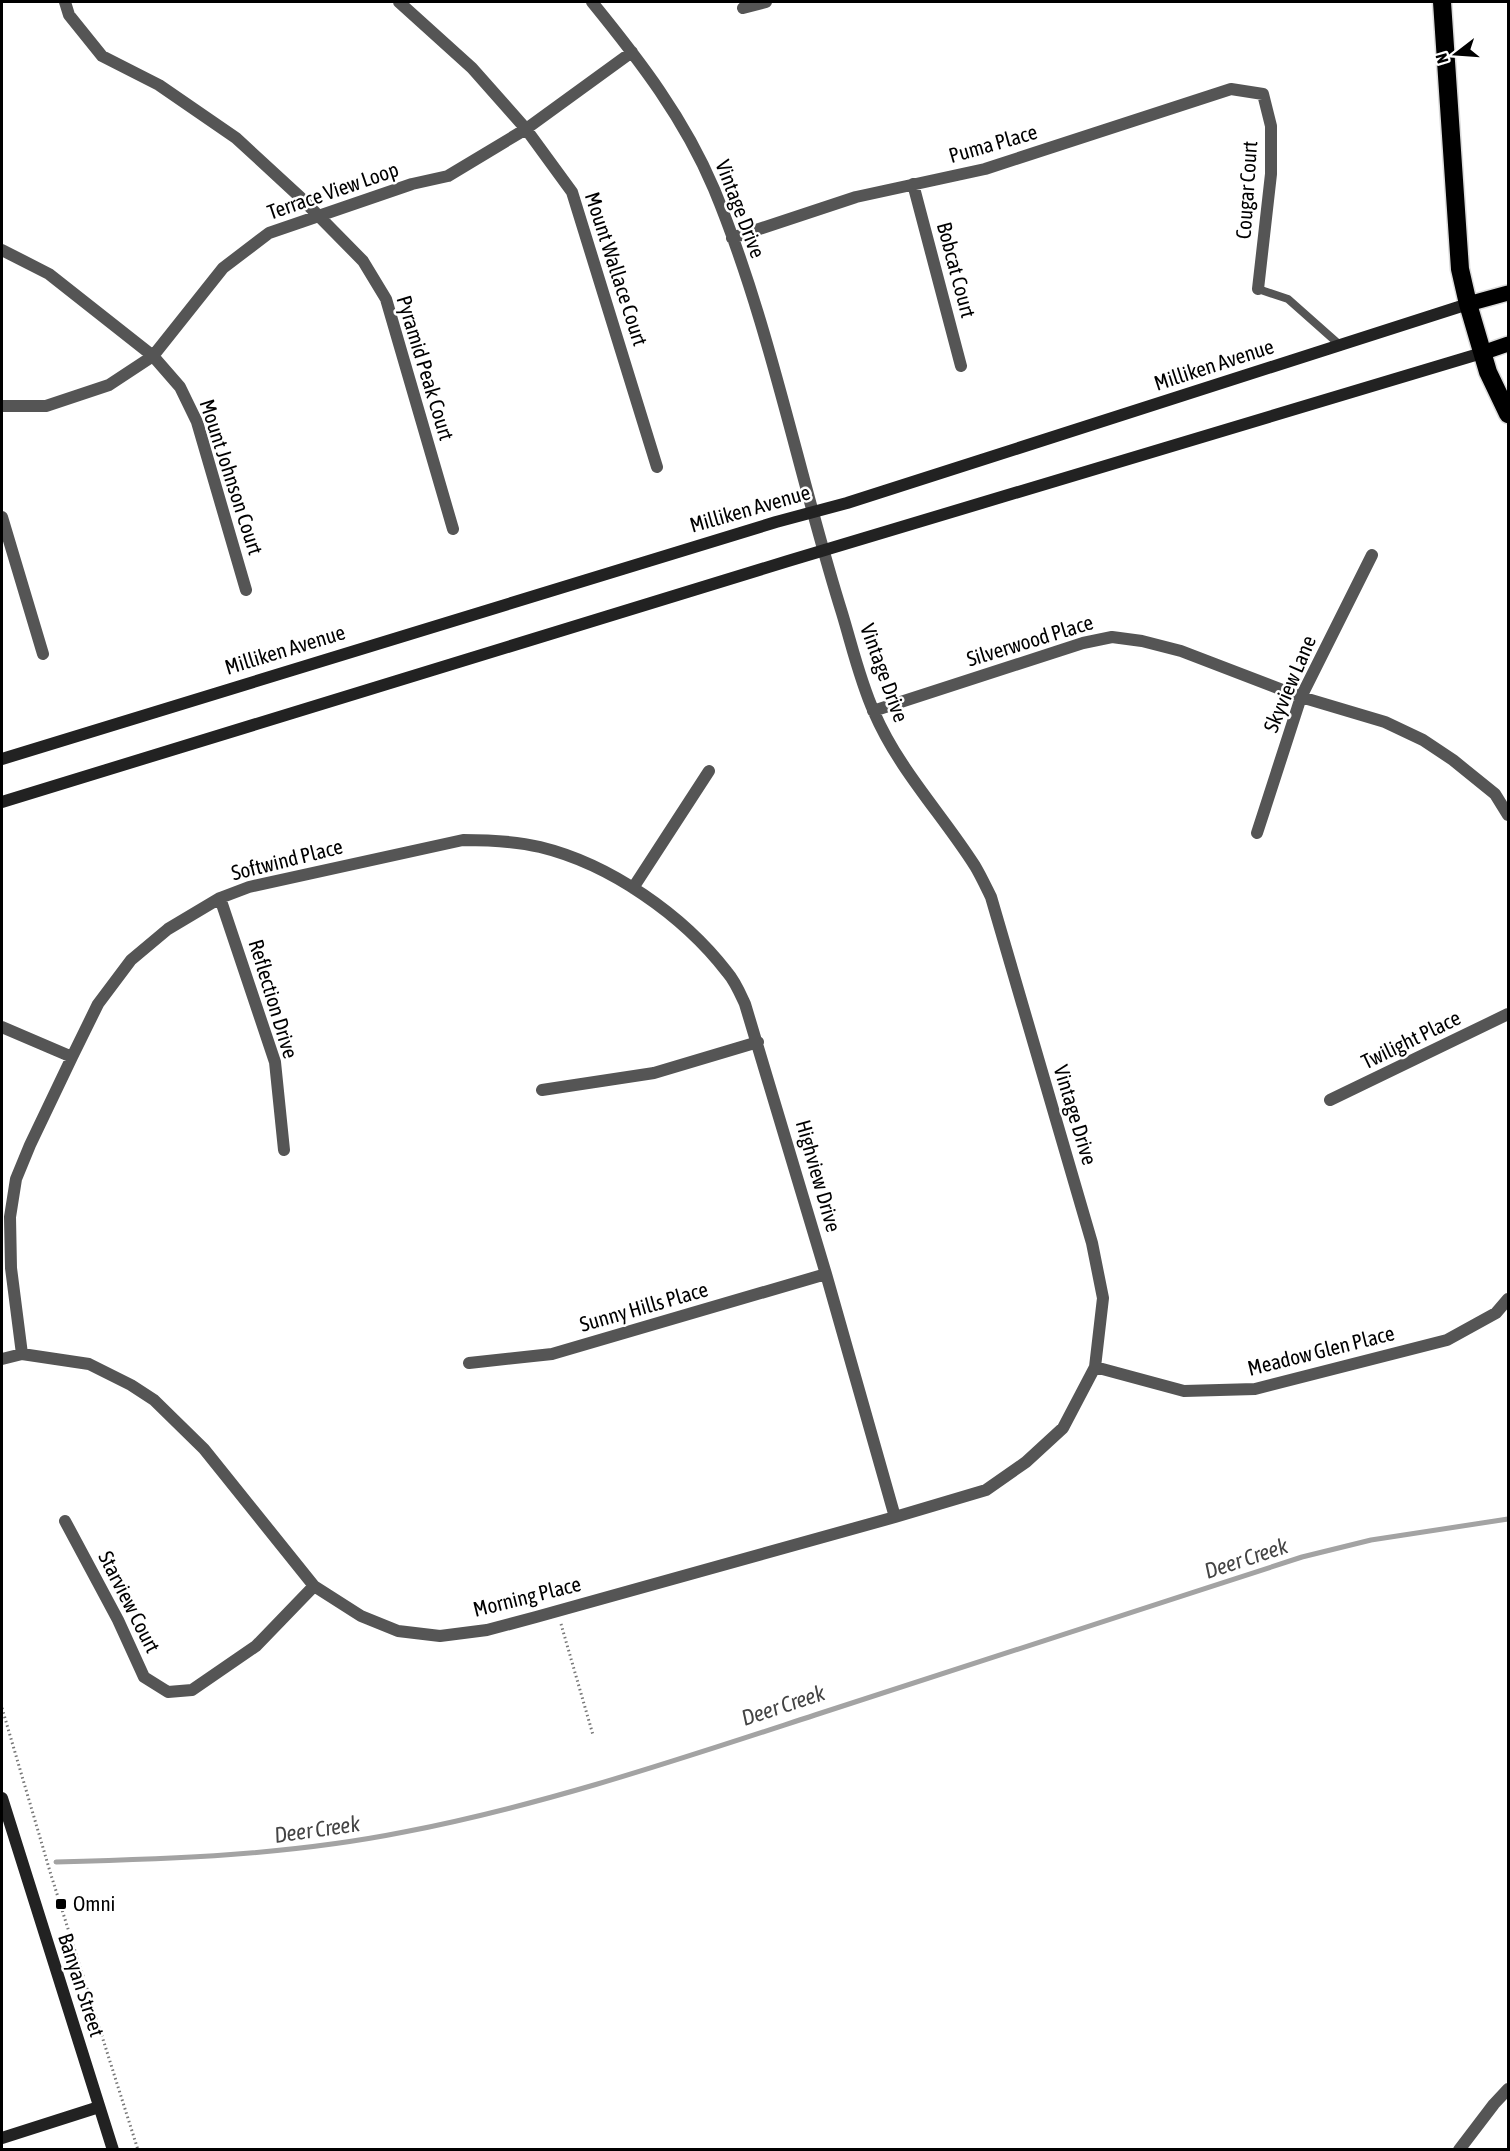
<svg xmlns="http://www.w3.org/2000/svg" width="1510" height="2151" font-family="'Asap Condensed',sans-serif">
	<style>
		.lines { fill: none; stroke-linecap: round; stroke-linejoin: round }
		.stream { stroke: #a3a3a3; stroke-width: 5 }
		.primary-casing { stroke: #dbdbdb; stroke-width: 18 }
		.highway-casing { stroke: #dbdbdb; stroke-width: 21 }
		.path { stroke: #777; stroke-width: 3; stroke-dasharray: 1.5 3; stroke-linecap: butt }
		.lane { stroke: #555; stroke-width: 8 }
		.street { stroke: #555; stroke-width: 12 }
		.secondary { stroke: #222; stroke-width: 12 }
		.primary { stroke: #000; stroke-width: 15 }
		.highway { stroke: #000; stroke-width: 18 }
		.poi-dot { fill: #000; stroke: #fff; stroke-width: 2 }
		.labels { text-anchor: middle; stroke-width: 5; stroke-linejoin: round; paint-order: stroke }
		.street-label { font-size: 21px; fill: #000; stroke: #fff }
		.poi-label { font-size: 21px; fill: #000; stroke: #fff; text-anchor: start }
		.water-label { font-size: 22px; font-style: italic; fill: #444; stroke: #fff }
	</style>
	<rect width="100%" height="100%" fill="#fff"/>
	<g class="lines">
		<path class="stream" d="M 56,1862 C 173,1859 289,1855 404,1832 C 544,1805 680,1759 815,1715 C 978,1662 1140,1610 1302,1557 L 1371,1540 L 1508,1519"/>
		<defs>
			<path id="primary" d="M 1468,304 L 1508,293
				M 1482,353 L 1508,344"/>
			<path id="highway" d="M 1442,2 L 1460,269 L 1468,304 L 1488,372 L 1508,414"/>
		</defs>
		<use href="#primary" class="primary-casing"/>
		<use href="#highway" class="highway-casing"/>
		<path class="path" d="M 561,1624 L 593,1735
			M 2,1708 L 51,1875 L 138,2150"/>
		<path class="lane" d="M 1258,289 L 1288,299 L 1341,346"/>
		<path class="street" d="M 65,2 L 69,15 L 102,56 L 159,85 L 236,138 L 300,197 L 363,261 L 386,299 L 453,529
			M 399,2 L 472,68 L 526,129 L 572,192 L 657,467
			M 743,8 L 766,2
			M 913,184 L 961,366
			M 732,238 L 856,197 L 985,169 L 1231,89 L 1263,94 L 1271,126 L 1271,174 L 1258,289
			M 2,250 L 49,274 L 153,356 L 180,387 L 197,422 L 246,590
			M 2,406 L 46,406 L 109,385 L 153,356 L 223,268 L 269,233 L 412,184 L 448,176 L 526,129 L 632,52
			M 2,517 L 43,654
			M 873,711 L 1083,643 L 1112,637 L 1142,641 L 1181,651 L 1301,697 L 1385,722 L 1423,740 L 1453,760 L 1495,794 L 1508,815
			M 1257,833 L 1301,697 L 1372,555
			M 633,888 L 709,771
			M 220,898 L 275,1062 L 284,1150
			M 2,1027 L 72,1057
			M 542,1090 L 654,1073 L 758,1042
			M 1330,1100 L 1508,1014
			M 22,1354 L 11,1268 L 10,1217 L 16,1179 L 30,1145 L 72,1057 L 98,1004 L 131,960 L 168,929 L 220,898 L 249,887 L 463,840 C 489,840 515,841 540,847 C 610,864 683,915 727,972 C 735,981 740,993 745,1004 L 826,1274 L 895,1517
			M 2,1359 L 22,1354 L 89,1364 L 131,1385 L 154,1400 L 204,1449 L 314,1586 L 361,1616 L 398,1631 L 440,1636 L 487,1630 L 536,1617 L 895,1517 L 986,1490 L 1026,1462 L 1063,1428 L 1095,1367 L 1103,1298 L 1092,1243 L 991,897 C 986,887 981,876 975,866 C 942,814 899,770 874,712 C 860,681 852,646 842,613 C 798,473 770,324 714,189 C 684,118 640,61 592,2
			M 469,1363 L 552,1354 L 826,1274
			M 1095,1367 L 1184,1391 L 1255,1389 L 1447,1340 L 1496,1313 L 1508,1299
			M 65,1521 L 118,1620 L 144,1677 L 168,1692 L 192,1690 L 256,1646 L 314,1586
			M 1459,2150 L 1494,2104 L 1508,2089"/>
		<path class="secondary" d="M 2,759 L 776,522 L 847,503 L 1468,304
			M 2,802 L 788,561 L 1482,353
			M 2,1798 L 113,2150
			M 2,2138 L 99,2107"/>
		<use href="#primary" class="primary"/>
		<use href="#highway" class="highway"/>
	</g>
	<rect class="poi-dot" x="55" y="1898" width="12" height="12" rx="3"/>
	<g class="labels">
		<g class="street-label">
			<text transform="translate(993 144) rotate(-16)" y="7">Puma Place</text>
			<text transform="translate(1247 190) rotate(-86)" y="7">Cougar Court</text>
			<text transform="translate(333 191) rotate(-19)" y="7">Terrace View Loop</text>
			<text transform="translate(740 209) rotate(69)" y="7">Vintage Drive</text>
			<text transform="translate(616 269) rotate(72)" y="7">Mount Wallace Court</text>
			<text transform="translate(956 270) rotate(75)" y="7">Bobcat Court</text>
			<text transform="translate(1214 365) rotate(-18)" y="7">Milliken Avenue</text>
			<text transform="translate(425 368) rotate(73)" y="7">Pyramid Peak Court</text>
			<text transform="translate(231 477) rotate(72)" y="7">Mount Johnson Court</text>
			<text transform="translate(750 509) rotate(-16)" y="7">Milliken Avenue</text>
			<text transform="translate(1030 641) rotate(-17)" y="7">Silverwood Place</text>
			<text transform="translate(285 650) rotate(-17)" y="7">Milliken Avenue</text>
			<text transform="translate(884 673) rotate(70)" y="7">Vintage Drive</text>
			<text transform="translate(1290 684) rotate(-67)" y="7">Skyview Lane</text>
			<text transform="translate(287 860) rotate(-14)" y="7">Softwind Place</text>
			<text transform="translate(273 999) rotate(73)" y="7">Reflection Drive</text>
			<text transform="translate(1411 1040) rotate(-26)" y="7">Twilight Place</text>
			<text transform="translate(1075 1115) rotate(73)" y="7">Vintage Drive</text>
			<text transform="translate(818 1176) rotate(74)" y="7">Highview Drive</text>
			<text transform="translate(644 1307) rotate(-16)" y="7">Sunny Hills Place</text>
			<text transform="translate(1321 1351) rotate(-14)" y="7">Meadow Glen Place</text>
			<text transform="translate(527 1597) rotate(-14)" y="7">Morning Place</text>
			<text transform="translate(129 1602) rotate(63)" y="7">Starview Court</text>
			<text transform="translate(81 1985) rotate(72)" y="7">Banyan Street</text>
		</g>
		<g class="poi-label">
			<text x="73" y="1911">Omni</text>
		</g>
		<g class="water-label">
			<text transform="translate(1246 1558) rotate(-18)" y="8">Deer Creek</text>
			<text transform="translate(783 1705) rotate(-18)" y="8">Deer Creek</text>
			<text transform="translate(317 1829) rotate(-8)" y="8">Deer Creek</text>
		</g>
	</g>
	<rect width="1510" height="2151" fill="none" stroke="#000000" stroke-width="6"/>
	<g transform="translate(1456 54) rotate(253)" stroke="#ffffff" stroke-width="4.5" paint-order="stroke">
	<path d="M0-4.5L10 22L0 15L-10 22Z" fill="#000000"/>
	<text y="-9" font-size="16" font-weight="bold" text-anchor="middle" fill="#000000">N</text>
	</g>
</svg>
